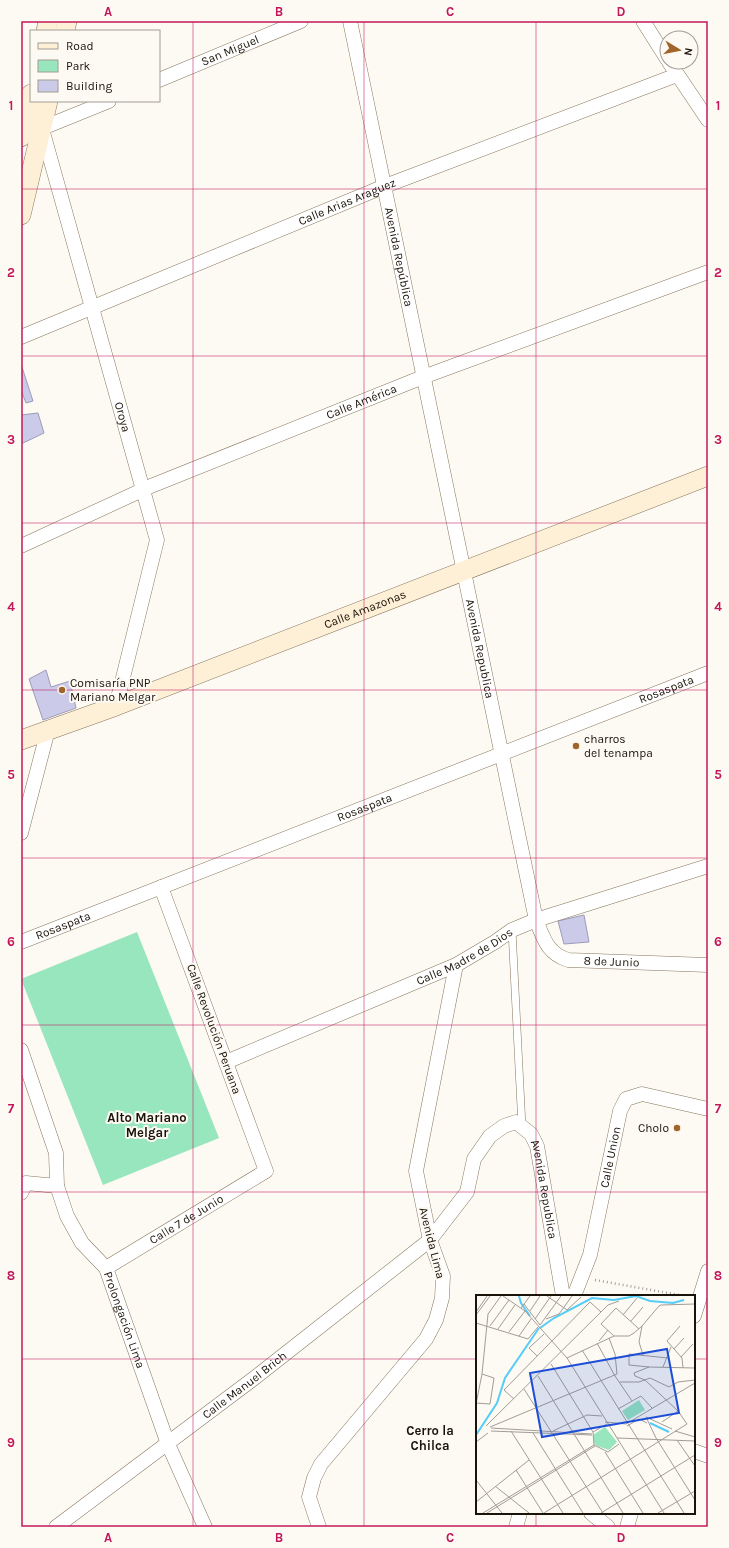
<svg xmlns="http://www.w3.org/2000/svg" width="729" height="1548" font-family="Karla,sans-serif">
	<style>
		.green { fill: #98e6bd }
		.building { fill: #cccae9; stroke: #9d9cb9 }
		.lines { fill: none; stroke-linecap: round; stroke-linejoin: round }
		.lane-casing { stroke: #87775d; stroke-width: 8 }
		.street-casing { stroke: #87775d; stroke-width: 15 }
		.secondary-casing { stroke: #87775d; stroke-width: 20 }
		.path { stroke: #a29d96; stroke-width: 2.5; stroke-dasharray: 1 3; stroke-linecap: butt }
		.lane { stroke: #fff; stroke-width: 7 }
		.street { stroke: #fff; stroke-width: 14 }
		.secondary { stroke: #fef0d7; stroke-width: 19 }
		.grid { fill: none; stroke: #c2185b; stroke-width: 1; stroke-opacity: 0.55 }
		.poi-dot { fill: #a26529; stroke: #fdf9f3; stroke-width: 1.5 }
		.labels { text-anchor: middle; stroke-width: 4; stroke-linejoin: round; paint-order: stroke }
		.street-label { font-size: 12px; fill: #1a1309; stroke: #fdf9f3 }
		.poi-label { font-size: 12px; fill: #1a1309; stroke: #fdf9f3; text-anchor: start }
		.neighbourhood-label { font-size: 13px; font-weight: bold; fill: #1a1309; stroke: #fdf9f3 }
		.inset-river { fill: none; stroke: #54cdf8; stroke-width: 2 }
		.inset-road { fill: none; stroke: #a29d95; stroke-width: 1 }
		.view { fill: #1d4ed8; fill-opacity: 0.15; stroke: #1d4ed8; stroke-width: 2 }
		.inset-edge { fill: none; stroke: #1a1309; stroke-width: 2 }
		.neatline { fill: none; stroke: #c2185b; stroke-width: 1.5 }
		.grid-label { font-size: 13px; text-anchor: middle; font-weight: bold; fill: #c2185b }
	</style>
	<rect width="100%" height="100%" fill="#fdf9f3"/>
	<path class="green" d="M 137,932 L 219,1138 L 103,1185 L 21,979 Z"/>
	<path class="building" d="M 21,364 L 33,401 L 26,403 L 21,390 Z
		M 38,413 L 44,433 L 21,444 L 21,415 Z
		M 46,670 L 51,687 L 70,681 L 76,708 L 43,720 L 29,679 Z
		M 584,915 L 589,942 L 564,944 L 558,921 Z"/>
	<g class="lines">
		<defs>
			<path id="lane" d="M 512,930 L 522,1127"/>
			<g id="street">
				<path id="s1" d="M 350,21 L 536,920 C 544,939 547,953 568,960 L 708,965"/>
				<path d="M 643,21 L 667,59"/>
				<path d="M 669,62 L 708,120"/>
				<path id="s2" d="M 159,80 L 301,21"/>
				<path id="s3" d="M 42,129 L 157,540 L 116,706"/>
				<path d="M 35,131 L 109,101"/>
				<path id="s4" d="M 21,337 L 385,186 L 677,75"/>
				<path id="s5" d="M 21,546 L 151,486 L 423,377 L 708,272"/>
				<path d="M 21,833 L 48,730"/>
				<path id="s6" d="M 21,942 L 708,673"/>
				<path id="s7" d="M 21,1050 L 56,1153 L 57,1186 L 67,1216 L 82,1243 L 106,1268 L 168,1444 L 205,1527"/>
				<path id="s8" d="M 226,1062 L 456,965 L 495,942 L 512,930 L 536,920 L 708,866"/>
				<path d="M 21,1193 L 26,1183 L 57,1186"/>
				<path id="s9" d="M 106,1268 L 266,1171 L 161,887"/>
				<path id="s10" d="M 574,1296 L 590,1255 L 620,1111 L 626,1099 L 642,1094 L 708,1109"/>
				<path d="M 694,1316 L 708,1271"/>
				<path d="M 694,1451 L 708,1456"/>
				<path d="M 591,1513 L 608,1527"/>
				<path id="s11" d="M 56,1527 L 257,1376 L 430,1240 L 467,1192 L 474,1159 L 490,1136 L 504,1126 L 516,1122 L 531,1134 L 537,1146 L 563,1296"/>
				<path d="M 319,1527 L 309,1497 L 314,1478 L 321,1464 L 426,1339 L 436,1320 L 442,1298 L 443,1276 L 430,1240 L 416,1171 L 456,965"/>
				<path d="M 516,1527 L 520,1513"/>
				<path d="M 627,1527 L 631,1513"/>
			</g>
			<g id="secondary">
				<path d="M 46,31 L 48,21"/>
				<path d="M 65,31 L 67,21"/>
				<path d="M 21,137 L 31,94"/>
				<path d="M 21,215 L 48,101"/>
				<path id="s12" d="M 21,740 L 116,706 L 708,476"/>
			</g>
		</defs>
		<use href="#lane" class="lane-casing"/>
		<use href="#street" class="street-casing"/>
		<use href="#secondary" class="secondary-casing"/>
		<path class="path" d="M 595,1280 L 685,1296"/>
		<use href="#lane" class="lane"/>
		<use href="#street" class="street"/>
		<use href="#secondary" class="secondary"/>
	</g>
	<path class="grid" d="M 193,21 L 193,1527M 364,21 L 364,1527M 536,21 L 536,1296M 21,189 L 708,189M 21,356 L 708,356M 21,523 L 708,523M 21,690 L 708,690M 21,858 L 708,858M 21,1025 L 708,1025M 21,1192 L 708,1192M 21,1359 L 477,1359M 694,1359 L 708,1359M 536,1513 L 536,1527"/>
	<g class="poi-dot">
		<circle cx="62" cy="690" r="4"/>
		<circle cx="576" cy="746" r="4"/>
		<circle cx="677" cy="1128" r="4"/>
	</g>
	<g class="labels">
		<g class="street-label">
			<text dy="4" stroke="none"><textPath href="#s2" startOffset="77">San Miguel</textPath></text>
			<text dy="4" stroke="none"><textPath href="#s4" startOffset="353">Calle Arias Araguez</textPath></text>
			<text dy="4" stroke="none"><textPath href="#s1" startOffset="241">Avenida República</textPath></text>
			<text dy="4" stroke="none"><textPath href="#s5" startOffset="370">Calle América</textPath></text>
			<text dy="4" stroke="none"><textPath href="#s3" startOffset="299">Oroya</textPath></text>
			<text dy="4" stroke="none"><textPath href="#s12" startOffset="368">Calle Amazonas</textPath></text>
			<text dy="4" stroke="none"><textPath href="#s1" startOffset="641">Avenida Republica</textPath></text>
			<text dy="4" stroke="none"><textPath href="#s6" startOffset="693">Rosaspata</textPath></text>
			<text dy="4" stroke="none"><textPath href="#s6" startOffset="369">Rosaspata</textPath></text>
			<text dy="4" stroke="none"><textPath href="#s6" startOffset="45">Rosaspata</textPath></text>
			<text dy="4" stroke="none"><textPath href="#s8" startOffset="261">Calle Madre de Dios</textPath></text>
			<text dy="4" stroke="none"><textPath href="#s1" startOffset="1015">8 de Junio</textPath></text>
			<text transform="translate(214 1029) rotate(70)" y="4">Calle Revolución Peruana</text>
			<text dy="4" stroke="none"><textPath href="#s10" startOffset="144">Calle Union</textPath></text>
			<text dy="4" stroke="none"><textPath href="#s11" startOffset="700">Avenida Republica</textPath></text>
			<text dy="4" stroke="none"><textPath href="#s9" startOffset="94">Calle 7 de Junio</textPath></text>
			<text transform="translate(432 1243) rotate(76)" y="4">Avenida Lima</text>
			<text dy="4" stroke="none"><textPath href="#s7" startOffset="294">Prolongación Lima</textPath></text>
			<text dy="4" stroke="none"><textPath href="#s11" startOffset="236">Calle Manuel Brich</textPath></text>
		</g>
		<g class="poi-label">
			<text x="70" y="687">Comisaría PNP<tspan x="70" dy="14">Mariano Melgar</tspan></text>
			<text x="584" y="743">charros<tspan x="584" dy="14">del tenampa</tspan></text>
			<text x="669" y="1132" text-anchor="end">Cholo</text>
		</g>
		<g class="neighbourhood-label">
			<text x="147" y="1122">Alto Mariano<tspan x="147" dy="15">Melgar</tspan></text>
			<text x="430" y="1435">Cerro la<tspan x="430" dy="15">Chilca</tspan></text>
		</g>
	</g>
	<g transform="translate(476 1295)">
		<rect width="219" height="219" fill="#fdf9f3"/>
		<path d="M 163,105 L 169,115 L 152,125 L 146,116 ZM 129,132 L 141,147 L 133,155 L 121,151 L 118,148 L 117,140 Z" fill="#98e6bd"/>
		<path class="inset-river" d="M 43,1 L 45,8 L 54,21M 64,33 L 78,23 L 116,3 L 138,5 L 160,1 L 174,6 L 197,8 L 208,5M 174,128 L 193,137M 0,140 L 21,108 L 29,83 L 63,33"/>
		<path class="inset-road" d="M 27,1 L 49,16 L 91,63 L 188,218M 71,1 L 91,15 L 105,2M 48,9 L 64,30 L 85,1M 45,13 L 54,1M 54,16 L 64,1M 0,17 L 11,1M 0,20 L 14,1M 147,20 L 161,3M 59,24 L 75,1M 70,24 L 83,19 L 96,1M 155,26 L 167,12M 0,28 L 52,44 L 62,32M 14,31 L 33,5M 166,31 L 163,47 L 167,60M 204,31 L 191,46 L 206,63 L 207,73M 22,34 L 39,10M 163,34 L 140,13 L 125,29 L 138,41 L 153,41 L 158,38 L 166,31 L 183,11 L 185,10 L 219,9M 33,37 L 49,16M 43,41 L 55,24M 123,46 L 132,35M 121,48 L 139,81 L 156,106M 198,54 L 208,43M 106,55 L 208,218M 61,61 L 53,53 L 68,39M 205,62 L 217,49M 91,63 L 138,41M 75,69 L 117,137M 173,72 L 153,70 L 153,59 L 192,63M 187,72 L 195,52M 62,81 L 147,218M 144,87 L 163,87 L 174,83 L 193,92 L 202,87 L 219,85M 48,94 L 127,218M 38,104 L 28,95 L 114,7 L 125,17M 0,108 L 14,109 L 18,83 L 6,79M 0,109 L 6,79 L 12,19 L 25,1M 142,114 L 165,101 L 176,113M 170,122 L 180,143 L 219,205M 170,122 L 196,134M 129,127 L 150,129 L 219,88M 186,127 L 202,116M 131,129 L 117,137 L 118,150 L 132,157 L 143,149M 10,131 L 132,10 L 143,6M 151,131 L 163,124 L 171,128M 14,132 L 141,79 L 139,59 L 133,43M 15,133 L 116,139M 15,136 L 116,140M 35,136 L 87,218M 77,136 L 111,120 L 126,121M 199,136 L 219,142M 57,138 L 107,218M 141,143 L 219,146M 201,145 L 219,171M 0,147 L 12,138M 129,157 L 167,218M 40,175 L 67,218M 0,185 L 26,218M 19,191 L 53,218M 0,207 L 53,165M 7,218 L 118,150M 11,218 L 119,151M 68,218 L 211,129 L 202,116 L 169,85 L 159,81 L 158,78 L 173,72 L 219,73M 125,218 L 219,160M 182,218 L 219,196"/>
		<path class="view" d="M 191,54 L 203,118 L 66,142 L 54,78 Z"/>
		<rect width="219" height="219" class="inset-edge"/>
	</g>
	<rect width="729" height="1548" fill="none" stroke="#fdf9f3" stroke-width="44"/>
	<rect x="30" y="30" width="130" height="72" fill="#fdf9f3" stroke="#a29d95"/>
	<rect x="38" y="43" width="20" height="6" fill="#fef0d7" stroke="#a29d95"/>
	<text x="66" y="50" font-size="12" fill="#1a1309">Road</text>
	<rect x="38" y="60" width="20" height="12" fill="#98e6bd" stroke="#a29d95"/>
	<text x="66" y="70" font-size="12" fill="#1a1309">Park</text>
	<rect x="38" y="80" width="20" height="12" fill="#cccae9" stroke="#a29d95"/>
	<text x="66" y="90" font-size="12" fill="#1a1309">Building</text>
	<g transform="translate(679 50) rotate(100)"><circle r="19" fill="#fdf9f3" stroke="#a29d95"/>
	<path d="M0-3L7 15L0 10L-7 15Z" fill="#a26529"/>
	<text y="-6" font-size="11" font-weight="bold" text-anchor="middle" fill="#1a1309">N</text>
	</g>
	<rect x="22" y="22" width="685" height="1504" class="neatline"/>
	<g class="grid-label">
		<text x="108" y="16">A</text>
		<text x="279" y="16">B</text>
		<text x="450" y="16">C</text>
		<text x="621" y="16">D</text>
		<text x="11" y="110">1</text>
		<text x="718" y="110">1</text>
		<text x="11" y="277">2</text>
		<text x="718" y="277">2</text>
		<text x="11" y="444">3</text>
		<text x="718" y="444">3</text>
		<text x="11" y="611">4</text>
		<text x="718" y="611">4</text>
		<text x="11" y="779">5</text>
		<text x="718" y="779">5</text>
		<text x="11" y="946">6</text>
		<text x="718" y="946">6</text>
		<text x="11" y="1113">7</text>
		<text x="718" y="1113">7</text>
		<text x="11" y="1280">8</text>
		<text x="718" y="1280">8</text>
		<text x="11" y="1447">9</text>
		<text x="718" y="1447">9</text>
		<text x="108" y="1542">A</text>
		<text x="279" y="1542">B</text>
		<text x="450" y="1542">C</text>
		<text x="621" y="1542">D</text>
	</g>
</svg>
